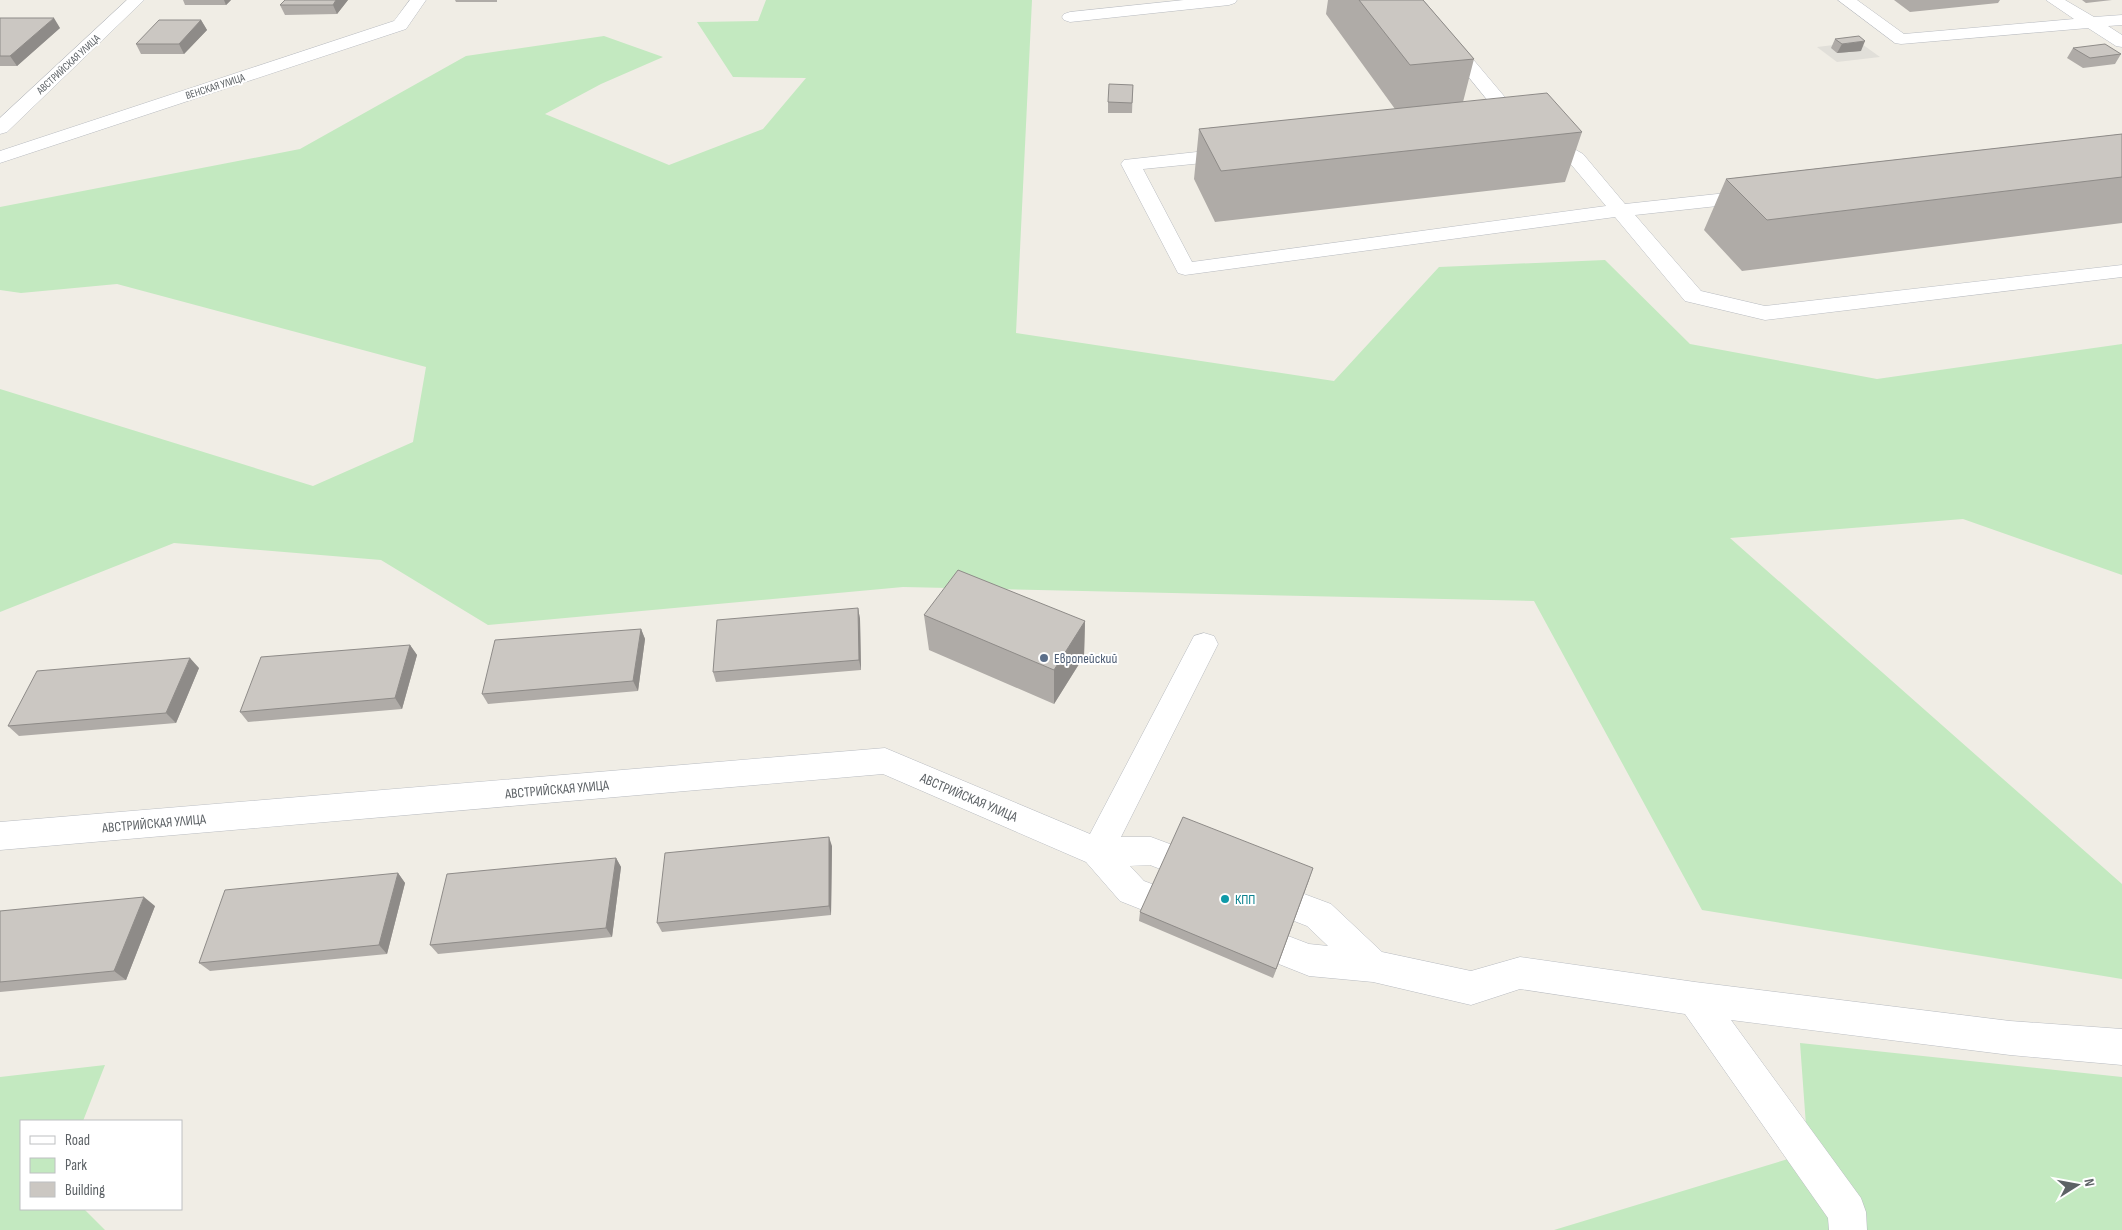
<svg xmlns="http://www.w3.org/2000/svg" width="2122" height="1230" font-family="'Sofia Sans Condensed',sans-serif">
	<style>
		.industrial { fill: #e1dfd9 }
		.green { fill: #c3e9c0 }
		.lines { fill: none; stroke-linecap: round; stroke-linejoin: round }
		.minor-casing { stroke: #b8bbc0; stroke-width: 1 }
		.minor { fill: #fff; fill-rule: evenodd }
		.wall { fill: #afaba7 }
		.shaded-wall { fill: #8e8b88 }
		.building { fill: #cbc7c2; stroke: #8e8b88 }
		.service-dot { fill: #5c6f8a; stroke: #fff; stroke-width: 2 }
		.culture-dot { fill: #0f9aa8; stroke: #fff; stroke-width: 2 }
		.labels { text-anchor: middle; stroke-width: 4; stroke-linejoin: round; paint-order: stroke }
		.far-street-label { font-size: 11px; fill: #5d6266; stroke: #fff }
		.service-label { font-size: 14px; fill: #4e5e75; stroke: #fff; text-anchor: start }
		.street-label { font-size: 14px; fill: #5d6266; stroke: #fff }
		.culture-label { font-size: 14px; fill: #0d838f; stroke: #fff; text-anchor: start }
	</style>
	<rect width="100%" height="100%" fill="#f0ede5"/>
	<path class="industrial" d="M 1859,42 L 1880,57 L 1837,62 L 1817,47 Z"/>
	<path class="green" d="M 766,0 L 1032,0 L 1016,333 L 1334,381 L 1439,267 L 1605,260 L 1690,344 L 1877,379 L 2122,344 L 2122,575 L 1963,519 L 1730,538 L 2122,884 L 2122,979 L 1702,910 L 1534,601 L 903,587 L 488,625 L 381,560 L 174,543 L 0,612 L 0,389 L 313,486 L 413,442 L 426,367 L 117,284 L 21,293 L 0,290 L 0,207 L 300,149 L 466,56 L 604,36 L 663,57 L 601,84 L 545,114 L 669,165 L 763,129 L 806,78 L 733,77 L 697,22 L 758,21 Z
		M 1800,1043 L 2122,1077 L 2122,1230 L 1554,1230 L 1808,1153 Z
		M 105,1065 L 83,1121 L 21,1121 L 21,1209 L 84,1209 L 105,1230 L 0,1230 L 0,1077 Z"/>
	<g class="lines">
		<defs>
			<path id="minor" d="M 127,0 L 144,0 L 7,132 L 0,134 L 0,118 Z
				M 410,0 L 426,0 L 406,29 L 0,163 L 0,151 L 394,21 Z
				M 1184,0 L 1237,0 L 1235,3 L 1229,5 L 1070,22 L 1064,20 L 1062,17 L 1064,14 L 1070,12 Z
				M 1406,0 L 1423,0 L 1525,121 L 1583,154 L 1625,204 L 1754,190 L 1761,192 L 1764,196 L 1761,200 L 1754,202 L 1635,215 L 1701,291 L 1765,306 L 2122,265 L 2122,277 L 1765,320 L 1685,301 L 1615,217 L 1185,275 L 1178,273 L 1121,164 L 1124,160 L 1233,148 L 1240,150 L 1242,154 L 1240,158 L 1233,160 L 1143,169 L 1192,262 L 1606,206 L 1569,162 L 1511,129 Z
				M 1838,0 L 1857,0 L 1904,34 L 2074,19 L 2046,0 L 2065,0 L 2094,17 L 2122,15 L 2122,25 L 2108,26 L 2122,35 L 2122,47 L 2116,46 L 2088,28 L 1901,44 L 1895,43 Z
				M 1204,633 L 1214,636 L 1218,644 L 1121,837 L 1151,837 L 1331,904 L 1382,952 L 1471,971 L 1520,957 L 1695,982 L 2010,1021 L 2122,1029 L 2122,1065 L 2010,1055 L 1731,1020 L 1861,1198 L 1866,1212 L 1867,1230 L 1829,1230 L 1828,1218 L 1685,1014 L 1520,989 L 1471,1005 L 1373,982 L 1309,976 L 1120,901 L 1086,862 L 883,774 L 0,850 L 0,822 L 885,748 L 1090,834 L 1194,636 ZM 1150,865 L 1307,926 L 1328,946 L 1309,944 L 1144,881 L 1130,866 Z"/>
		</defs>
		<use href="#minor" class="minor-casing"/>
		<use href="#minor" class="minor"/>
	</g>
	<path class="wall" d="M 183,0 L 231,0 L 226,5 L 185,5 Z
		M 348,0 L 337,14 L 285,15 L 280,5 Z
		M 455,0 L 497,0 L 497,2 L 456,2 Z
		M 1328,0 L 1423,0 L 1474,59 L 1463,102 L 1582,132 L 1565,182 L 1215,222 L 1194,179 L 1199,129 L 1395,109 L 1326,14 Z
		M 1894,0 L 2000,0 L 1998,3 L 1910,12 Z
		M 2082,0 L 2112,0 L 2086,3 Z
		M 0,18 L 60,28 L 17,66 L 0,66 Z
		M 201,20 L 207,30 L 184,54 L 141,54 L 136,44 Z
		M 1835,39 L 1861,51 L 1837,53 L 1831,48 Z
		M 2073,48 L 2121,54 L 2115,64 L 2083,68 L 2067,58 Z
		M 1133,85 L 1132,113 L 1108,113 L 1108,102 Z
		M 2122,134 L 2122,223 L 1742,271 L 1704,230 L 1726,179 Z
		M 858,608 L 860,619 L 861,670 L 716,682 L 713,672 Z
		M 924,615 L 1085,621 L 1084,656 L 1054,704 L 929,650 Z
		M 641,629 L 645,639 L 638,691 L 488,704 L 482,694 Z
		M 410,645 L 417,655 L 402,709 L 248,722 L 240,712 Z
		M 199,668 L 176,723 L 19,736 L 8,726 Z
		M 832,846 L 831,915 L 662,932 L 657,923 Z
		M 616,858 L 621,867 L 612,937 L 438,954 L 430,945 Z
		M 398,873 L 405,883 L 387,954 L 210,971 L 199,963 Z
		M 1310,877 L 1273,978 L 1139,921 L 1140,912 Z
		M 155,906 L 126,980 L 0,992 L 0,911 Z"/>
	<path class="shaded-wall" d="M 224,0 L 231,0 L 226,5 Z
		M 336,0 L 348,0 L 337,14 L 333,5 Z
		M 54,18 L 60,28 L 17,66 L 10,56 Z
		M 201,20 L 207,30 L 184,54 L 179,44 Z
		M 1865,41 L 1861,51 L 1837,53 L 1842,44 Z
		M 858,608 L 860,619 L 861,670 L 859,660 Z
		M 1085,621 L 1084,656 L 1054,704 L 1054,670 Z
		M 641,629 L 645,639 L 638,691 L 633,681 Z
		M 410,645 L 417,655 L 402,709 L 395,698 Z
		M 190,658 L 199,668 L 176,723 L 166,713 Z
		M 829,837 L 832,846 L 831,915 L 829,906 Z
		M 616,858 L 621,867 L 612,937 L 606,928 Z
		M 1313,868 L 1310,877 L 1273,978 L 1276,969 Z
		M 398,873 L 405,883 L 387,954 L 379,945 Z
		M 144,897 L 155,906 L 126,980 L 114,971 Z"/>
	<path class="building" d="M 285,0 L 336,0 L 333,5 L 280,5 Z
		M 1359,0 L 1423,0 L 1474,59 L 1410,65 Z
		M 0,18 L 54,18 L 10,56 L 0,56 Z
		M 159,20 L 201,20 L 179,44 L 136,44 Z
		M 1859,36 L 1865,41 L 1842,44 L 1835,39 Z
		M 2105,44 L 2121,54 L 2090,58 L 2073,48 Z
		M 1109,84 L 1133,85 L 1132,103 L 1108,102 Z
		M 1547,93 L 1582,132 L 1221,171 L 1199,129 Z
		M 2122,134 L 2122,177 L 1767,220 L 1726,179 Z
		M 958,570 L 1085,621 L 1054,670 L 924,615 Z
		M 858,608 L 859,660 L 713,672 L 717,620 Z
		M 641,629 L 633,681 L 482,694 L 495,640 Z
		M 410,645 L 395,698 L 240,712 L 261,657 Z
		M 190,658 L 166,713 L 8,726 L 37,671 Z
		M 1183,817 L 1313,868 L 1276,969 L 1140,912 Z
		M 829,837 L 829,906 L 657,923 L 665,853 Z
		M 616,858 L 606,928 L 430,945 L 447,874 Z
		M 398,873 L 379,945 L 199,963 L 225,890 Z
		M 144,897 L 114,971 L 0,982 L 0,911 Z"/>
	<circle class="service-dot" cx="1044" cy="658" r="5"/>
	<circle class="culture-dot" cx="1225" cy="899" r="5"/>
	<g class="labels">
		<g class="far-street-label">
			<text transform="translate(68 64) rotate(-43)" y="4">АВСТРИЙСКАЯ УЛИЦА</text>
			<text transform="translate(215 86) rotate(-18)" y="4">ВЕНСКАЯ УЛИЦА</text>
		</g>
		<g class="service-label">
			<text x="1054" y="663">Европейский</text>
		</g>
		<g class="street-label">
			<text transform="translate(557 789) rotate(-5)" y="5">АВСТРИЙСКАЯ УЛИЦА</text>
			<text transform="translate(969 797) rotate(23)" y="5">АВСТРИЙСКАЯ УЛИЦА</text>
			<text transform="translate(154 823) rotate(-5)" y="5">АВСТРИЙСКАЯ УЛИЦА</text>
		</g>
		<g class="culture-label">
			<text x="1235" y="904">КПП</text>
		</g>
	</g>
	<rect x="20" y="1120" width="162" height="90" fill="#ffffff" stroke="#bec0c2"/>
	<rect x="30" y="1136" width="25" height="8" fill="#ffffff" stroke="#bec0c2"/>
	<text x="65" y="1145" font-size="15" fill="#5d6266">Road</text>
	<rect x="30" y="1158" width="25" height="15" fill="#c3e9c0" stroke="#bec0c2"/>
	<text x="65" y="1170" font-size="15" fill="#5d6266">Park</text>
	<rect x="30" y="1182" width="25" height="15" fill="#cbc7c2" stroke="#bec0c2"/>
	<text x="65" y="1195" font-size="15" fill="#5d6266">Building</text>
	<g transform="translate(2077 1185) rotate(79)" stroke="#ffffff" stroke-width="4" paint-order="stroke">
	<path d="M0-4L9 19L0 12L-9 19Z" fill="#5d6266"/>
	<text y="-8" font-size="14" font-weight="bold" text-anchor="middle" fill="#5d6266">N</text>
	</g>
</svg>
